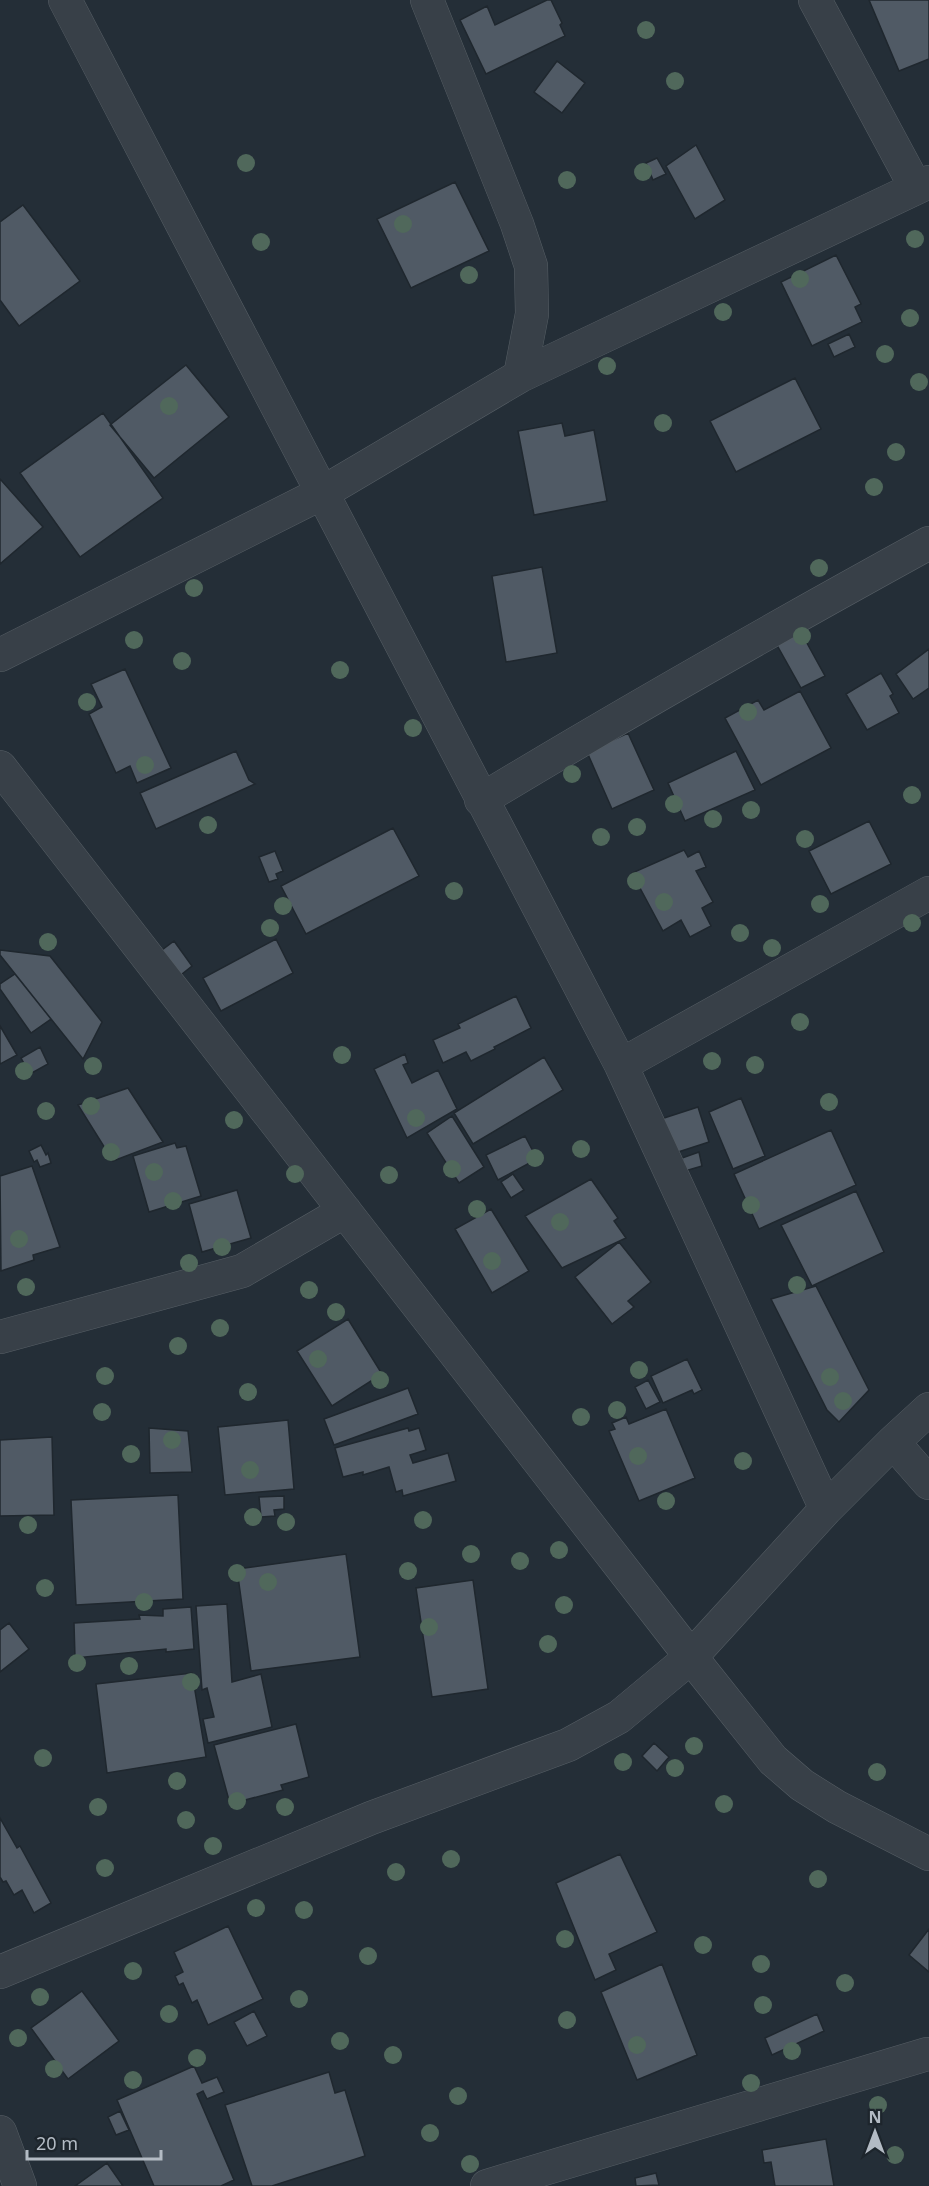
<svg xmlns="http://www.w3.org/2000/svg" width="929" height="2186" font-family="'Noto Sans',sans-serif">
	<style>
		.building { fill: #505a65; stroke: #1f272e; stroke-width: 1.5 }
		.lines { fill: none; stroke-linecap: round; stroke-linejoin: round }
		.minor-casing { stroke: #565e65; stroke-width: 34 }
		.minor { stroke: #384048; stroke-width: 33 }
		.tree { fill: #50685b }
	</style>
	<rect width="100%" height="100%" fill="#242e37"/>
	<path class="building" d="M 547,0 L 551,0 L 562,23 L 560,25 L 565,36 L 486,74 L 460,20 L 487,6 L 495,25 Z
		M 869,0 L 929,0 L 929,59 L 899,71 Z
		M 557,61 L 585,83 L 562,113 L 534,92 Z
		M 696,145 L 725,200 L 695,219 L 666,166 Z
		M 657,158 L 666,174 L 653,180 L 646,163 Z
		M 455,182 L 489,251 L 411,288 L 377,219 Z
		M 23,205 L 80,281 L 19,326 L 0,300 L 0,222 Z
		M 836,255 L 861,304 L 855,307 L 862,322 L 812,346 L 781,282 Z
		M 849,334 L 855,347 L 834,357 L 828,344 Z
		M 186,365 L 229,417 L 154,478 L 110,425 Z
		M 795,378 L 821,429 L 736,472 L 710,421 Z
		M 103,413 L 163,498 L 80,557 L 20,473 Z
		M 562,423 L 565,436 L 594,430 L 607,501 L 534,515 L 518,431 Z
		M 0,479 L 43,527 L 0,564 Z
		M 542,567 L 557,653 L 506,662 L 492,576 Z
		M 797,625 L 825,676 L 801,688 L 773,638 Z
		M 929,649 L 929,688 L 913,699 L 896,674 Z
		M 125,669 L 171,768 L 137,783 L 130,766 L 116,773 L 89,714 L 102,707 L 91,684 Z
		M 881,673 L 893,694 L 890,696 L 899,713 L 867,730 L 846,694 Z
		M 800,691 L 831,748 L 761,785 L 725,718 L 758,700 L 764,710 Z
		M 628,733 L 654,790 L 612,809 L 587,752 Z
		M 236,751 L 249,780 L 255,784 L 156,829 L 140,793 Z
		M 736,751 L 755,790 L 685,821 L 668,783 Z
		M 869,821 L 891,864 L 831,894 L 809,851 Z
		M 393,828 L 419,876 L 306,934 L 281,886 Z
		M 684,850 L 688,857 L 699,851 L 706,867 L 696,871 L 713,902 L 702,908 L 711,926 L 690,937 L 681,920 L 663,931 L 632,873 Z
		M 275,851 L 283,871 L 276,874 L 278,879 L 269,882 L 259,857 Z
		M 276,939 L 293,973 L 221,1011 L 203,978 Z
		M 174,941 L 192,966 L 177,978 L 158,953 Z
		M 0,950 L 50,956 L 102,1022 L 83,1059 L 0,955 Z
		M 15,974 L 51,1019 L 31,1033 L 0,989 L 0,984 Z
		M 516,996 L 531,1028 L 494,1047 L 495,1049 L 471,1061 L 466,1052 L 443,1063 L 433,1040 L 460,1028 L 458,1024 Z
		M 0,1026 L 17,1055 L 0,1064 Z
		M 40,1047 L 48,1064 L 30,1074 L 21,1058 Z
		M 405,1054 L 408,1063 L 403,1065 L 412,1083 L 438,1070 L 457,1109 L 407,1138 L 374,1069 Z
		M 544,1057 L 563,1090 L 473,1144 L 454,1113 Z
		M 128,1088 L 163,1142 L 113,1161 L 78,1105 Z
		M 741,1098 L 765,1156 L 733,1169 L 709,1112 Z
		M 698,1107 L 709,1142 L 672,1154 L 661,1119 Z
		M 452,1116 L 484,1167 L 459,1183 L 427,1133 Z
		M 831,1130 L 856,1185 L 759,1229 L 734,1174 Z
		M 525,1136 L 537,1159 L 498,1180 L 486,1155 Z
		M 175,1143 L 177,1148 L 186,1146 L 201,1196 L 149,1212 L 133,1156 Z
		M 41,1145 L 46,1155 L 48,1153 L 51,1163 L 40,1167 L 37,1160 L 34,1162 L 29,1151 Z
		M 699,1152 L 702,1166 L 685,1171 L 682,1158 Z
		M 32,1166 L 60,1247 L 33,1255 L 34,1260 L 1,1271 L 0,1176 Z
		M 513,1174 L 524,1190 L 511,1198 L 501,1182 Z
		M 591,1179 L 618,1218 L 614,1221 L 626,1238 L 562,1268 L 525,1216 Z
		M 237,1190 L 251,1238 L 202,1252 L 189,1204 Z
		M 856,1191 L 884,1252 L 812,1286 L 781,1225 Z
		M 491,1209 L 529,1271 L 492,1293 L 455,1229 Z
		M 619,1242 L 651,1282 L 628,1301 L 634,1307 L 612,1324 L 575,1277 Z
		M 816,1286 L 869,1390 L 839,1422 L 827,1410 L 771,1299 Z
		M 348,1319 L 382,1374 L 332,1406 L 297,1351 Z
		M 687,1359 L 702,1390 L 694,1394 L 692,1390 L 663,1403 L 651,1376 Z
		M 648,1380 L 660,1402 L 646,1409 L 635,1387 Z
		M 408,1388 L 418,1414 L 334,1445 L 324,1419 Z
		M 666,1409 L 695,1478 L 639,1501 L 609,1431 L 615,1429 L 612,1423 L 626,1417 L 629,1424 Z
		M 288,1420 L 294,1489 L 225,1495 L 218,1427 Z
		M 149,1428 L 188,1431 L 192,1472 L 150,1473 Z
		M 408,1428 L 409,1431 L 419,1428 L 426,1450 L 410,1455 L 413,1463 L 448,1453 L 456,1481 L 403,1496 L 402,1490 L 396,1492 L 389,1467 L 363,1475 L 363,1472 L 343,1477 L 335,1448 Z
		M 52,1437 L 54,1515 L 0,1516 L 0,1440 Z
		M 178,1495 L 183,1599 L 76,1605 L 71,1500 Z
		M 284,1496 L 284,1509 L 274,1510 L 275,1516 L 261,1517 L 259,1497 Z
		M 346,1554 L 360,1657 L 251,1671 L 237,1569 Z
		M 473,1580 L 488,1689 L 432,1697 L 416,1588 Z
		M 227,1604 L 232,1682 L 261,1674 L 272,1727 L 208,1743 L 203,1719 L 214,1717 L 207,1688 L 202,1690 L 196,1606 Z
		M 191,1607 L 194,1649 L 166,1652 L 166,1649 L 75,1658 L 74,1623 L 140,1619 L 139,1615 L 163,1616 L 163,1609 Z
		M 9,1623 L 29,1649 L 0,1672 L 0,1630 Z
		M 192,1673 L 206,1757 L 107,1773 L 96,1684 Z
		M 296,1724 L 309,1777 L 281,1785 L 283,1790 L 230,1804 L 214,1745 Z
		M 654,1743 L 669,1757 L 657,1771 L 642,1756 Z
		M 0,1818 L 17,1848 L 20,1846 L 51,1903 L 34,1913 L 22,1890 L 14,1895 L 6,1881 L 3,1882 L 0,1877 Z
		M 620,1854 L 657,1932 L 609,1954 L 616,1970 L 595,1980 L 556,1883 Z
		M 228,1926 L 263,1999 L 208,2025 L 197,2000 L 192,2003 L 183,1983 L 179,1985 L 175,1976 L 183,1972 L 174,1952 Z
		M 929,1929 L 929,1972 L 909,1955 Z
		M 662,1964 L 697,2055 L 637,2080 L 601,1992 Z
		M 82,1991 L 119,2041 L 68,2079 L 31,2028 Z
		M 254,2011 L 267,2036 L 247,2046 L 234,2022 Z
		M 817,2014 L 824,2031 L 772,2055 L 765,2038 Z
		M 194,2066 L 202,2083 L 217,2077 L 224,2092 L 207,2099 L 203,2091 L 197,2094 L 234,2180 L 221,2186 L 154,2186 L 117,2100 Z
		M 329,2072 L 335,2093 L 345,2090 L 365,2156 L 272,2186 L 252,2186 L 225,2105 Z
		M 120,2111 L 129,2130 L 116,2135 L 108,2117 Z
		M 826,2139 L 834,2186 L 775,2186 L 771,2162 L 764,2163 L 762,2150 Z
		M 107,2163 L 123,2186 L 75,2186 Z
		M 656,2173 L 659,2185 L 636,2186 L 635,2178 Z"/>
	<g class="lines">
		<defs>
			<path id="minor" d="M 65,0 L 621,1065 L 826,1509
				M 427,0 L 517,224 L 531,266 L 532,314 L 520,376
				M 815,0 L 916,188
				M 0,655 L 322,493 L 520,376 L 929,182
				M 0,767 L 691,1657 L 773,1760 L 802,1785 L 837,1807 L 929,1854
				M 481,800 C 628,711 778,626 929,543
				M 621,1065 L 929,893
				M 0,1337 L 242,1271 L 345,1211
				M 893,1442 L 929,1483
				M 0,1972 L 371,1818 L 568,1745 L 619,1717 L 691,1657 L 826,1509 L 893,1442 L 929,1409
				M 0,2132 L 20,2186
				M 487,2186 L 927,2054"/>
		</defs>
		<use href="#minor" class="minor-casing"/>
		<use href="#minor" class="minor"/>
	</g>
	<g class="tree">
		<circle cx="646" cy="30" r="9"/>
		<circle cx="675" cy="81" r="9"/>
		<circle cx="246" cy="163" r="9"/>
		<circle cx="643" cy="172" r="9"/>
		<circle cx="567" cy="180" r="9"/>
		<circle cx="403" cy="224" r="9"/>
		<circle cx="915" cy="239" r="9"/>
		<circle cx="261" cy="242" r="9"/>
		<circle cx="469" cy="275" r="9"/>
		<circle cx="800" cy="279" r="9"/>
		<circle cx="723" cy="312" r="9"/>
		<circle cx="910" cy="318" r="9"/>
		<circle cx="885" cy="354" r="9"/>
		<circle cx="607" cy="366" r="9"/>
		<circle cx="919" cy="382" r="9"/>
		<circle cx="169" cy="406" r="9"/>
		<circle cx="663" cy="423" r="9"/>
		<circle cx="896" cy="452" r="9"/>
		<circle cx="874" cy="487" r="9"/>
		<circle cx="819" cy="568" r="9"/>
		<circle cx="194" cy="588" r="9"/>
		<circle cx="802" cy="636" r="9"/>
		<circle cx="134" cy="640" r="9"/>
		<circle cx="182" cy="661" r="9"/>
		<circle cx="340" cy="670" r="9"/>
		<circle cx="87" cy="702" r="9"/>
		<circle cx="748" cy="712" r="9"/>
		<circle cx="413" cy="728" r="9"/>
		<circle cx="145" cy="765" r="9"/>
		<circle cx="572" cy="774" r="9"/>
		<circle cx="912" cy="795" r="9"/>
		<circle cx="674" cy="804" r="9"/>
		<circle cx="751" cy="810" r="9"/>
		<circle cx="713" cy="819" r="9"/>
		<circle cx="208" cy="825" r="9"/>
		<circle cx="637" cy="827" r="9"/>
		<circle cx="601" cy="837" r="9"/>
		<circle cx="805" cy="839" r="9"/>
		<circle cx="636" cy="881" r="9"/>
		<circle cx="454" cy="891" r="9"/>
		<circle cx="664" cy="902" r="9"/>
		<circle cx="820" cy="904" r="9"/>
		<circle cx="283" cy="906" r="9"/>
		<circle cx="912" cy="923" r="9"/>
		<circle cx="270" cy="928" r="9"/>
		<circle cx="740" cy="933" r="9"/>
		<circle cx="48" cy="942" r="9"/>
		<circle cx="772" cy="948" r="9"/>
		<circle cx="800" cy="1022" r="9"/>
		<circle cx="342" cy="1055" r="9"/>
		<circle cx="712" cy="1061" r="9"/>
		<circle cx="755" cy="1065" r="9"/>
		<circle cx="93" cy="1066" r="9"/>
		<circle cx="24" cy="1071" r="9"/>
		<circle cx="829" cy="1102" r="9"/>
		<circle cx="91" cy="1106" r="9"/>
		<circle cx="46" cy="1111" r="9"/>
		<circle cx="416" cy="1118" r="9"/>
		<circle cx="234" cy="1120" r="9"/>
		<circle cx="581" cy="1149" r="9"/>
		<circle cx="111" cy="1152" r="9"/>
		<circle cx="535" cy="1158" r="9"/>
		<circle cx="452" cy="1169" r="9"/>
		<circle cx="154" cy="1172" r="9"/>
		<circle cx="295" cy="1174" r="9"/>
		<circle cx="389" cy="1175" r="9"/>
		<circle cx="173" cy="1201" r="9"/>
		<circle cx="751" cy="1205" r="9"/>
		<circle cx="477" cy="1209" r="9"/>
		<circle cx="560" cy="1222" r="9"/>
		<circle cx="19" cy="1239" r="9"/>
		<circle cx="222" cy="1247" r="9"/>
		<circle cx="492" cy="1261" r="9"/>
		<circle cx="189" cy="1263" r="9"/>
		<circle cx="797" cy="1285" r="9"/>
		<circle cx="26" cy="1287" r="9"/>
		<circle cx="309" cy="1290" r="9"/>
		<circle cx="336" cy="1312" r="9"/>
		<circle cx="220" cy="1328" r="9"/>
		<circle cx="178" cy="1346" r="9"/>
		<circle cx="318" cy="1359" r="9"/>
		<circle cx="639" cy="1370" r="9"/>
		<circle cx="105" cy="1376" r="9"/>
		<circle cx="830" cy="1377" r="9"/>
		<circle cx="380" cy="1380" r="9"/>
		<circle cx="248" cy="1392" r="9"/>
		<circle cx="843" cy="1401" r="9"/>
		<circle cx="617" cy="1410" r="9"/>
		<circle cx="102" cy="1412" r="9"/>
		<circle cx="581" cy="1417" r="9"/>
		<circle cx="172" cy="1440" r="9"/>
		<circle cx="131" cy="1454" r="9"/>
		<circle cx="638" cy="1456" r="9"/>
		<circle cx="743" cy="1461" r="9"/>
		<circle cx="250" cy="1470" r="9"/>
		<circle cx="666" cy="1501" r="9"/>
		<circle cx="253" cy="1517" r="9"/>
		<circle cx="423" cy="1520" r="9"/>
		<circle cx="286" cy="1522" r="9"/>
		<circle cx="28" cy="1525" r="9"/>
		<circle cx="559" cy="1550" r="9"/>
		<circle cx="471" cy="1554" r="9"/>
		<circle cx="520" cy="1561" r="9"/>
		<circle cx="408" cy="1571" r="9"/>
		<circle cx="237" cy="1573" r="9"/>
		<circle cx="268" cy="1582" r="9"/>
		<circle cx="45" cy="1588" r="9"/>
		<circle cx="144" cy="1602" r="9"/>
		<circle cx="564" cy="1605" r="9"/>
		<circle cx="429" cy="1627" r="9"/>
		<circle cx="548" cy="1644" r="9"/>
		<circle cx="77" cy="1663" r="9"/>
		<circle cx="129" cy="1666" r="9"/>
		<circle cx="191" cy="1682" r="9"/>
		<circle cx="694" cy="1746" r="9"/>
		<circle cx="43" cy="1758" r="9"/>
		<circle cx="623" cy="1762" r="9"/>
		<circle cx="675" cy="1768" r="9"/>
		<circle cx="877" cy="1772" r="9"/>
		<circle cx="177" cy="1781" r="9"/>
		<circle cx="237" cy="1801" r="9"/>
		<circle cx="724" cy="1804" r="9"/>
		<circle cx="98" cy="1807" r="9"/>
		<circle cx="285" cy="1807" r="9"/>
		<circle cx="186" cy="1820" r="9"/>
		<circle cx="213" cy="1846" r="9"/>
		<circle cx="451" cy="1859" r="9"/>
		<circle cx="105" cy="1868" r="9"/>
		<circle cx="396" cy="1872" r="9"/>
		<circle cx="818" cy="1879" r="9"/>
		<circle cx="256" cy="1908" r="9"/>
		<circle cx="304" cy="1910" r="9"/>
		<circle cx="565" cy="1939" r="9"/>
		<circle cx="703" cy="1945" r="9"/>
		<circle cx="368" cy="1956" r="9"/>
		<circle cx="761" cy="1964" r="9"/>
		<circle cx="133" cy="1971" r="9"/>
		<circle cx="845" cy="1983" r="9"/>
		<circle cx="40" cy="1997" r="9"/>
		<circle cx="299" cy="1999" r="9"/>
		<circle cx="763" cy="2005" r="9"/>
		<circle cx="169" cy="2014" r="9"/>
		<circle cx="567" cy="2020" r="9"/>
		<circle cx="18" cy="2038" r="9"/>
		<circle cx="340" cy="2041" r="9"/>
		<circle cx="637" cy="2045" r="9"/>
		<circle cx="792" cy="2051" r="9"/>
		<circle cx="393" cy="2055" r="9"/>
		<circle cx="197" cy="2058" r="9"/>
		<circle cx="54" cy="2069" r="9"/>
		<circle cx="133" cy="2080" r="9"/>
		<circle cx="751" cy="2083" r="9"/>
		<circle cx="458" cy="2096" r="9"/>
		<circle cx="878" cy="2105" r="9"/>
		<circle cx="430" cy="2133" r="9"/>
		<circle cx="895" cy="2155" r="9"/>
		<circle cx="470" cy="2164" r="9"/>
	</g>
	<g transform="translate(875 2132)" stroke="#1d252c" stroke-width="4.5" paint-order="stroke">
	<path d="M0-4.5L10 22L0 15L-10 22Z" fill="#b3bbc4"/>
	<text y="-9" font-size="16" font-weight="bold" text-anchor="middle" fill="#b3bbc4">N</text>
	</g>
	<path d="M27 2150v9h134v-9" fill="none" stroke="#b3bbc4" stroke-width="3"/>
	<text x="36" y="2150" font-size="18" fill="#b3bbc4" stroke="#1d252c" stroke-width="4.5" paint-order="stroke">20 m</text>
</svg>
